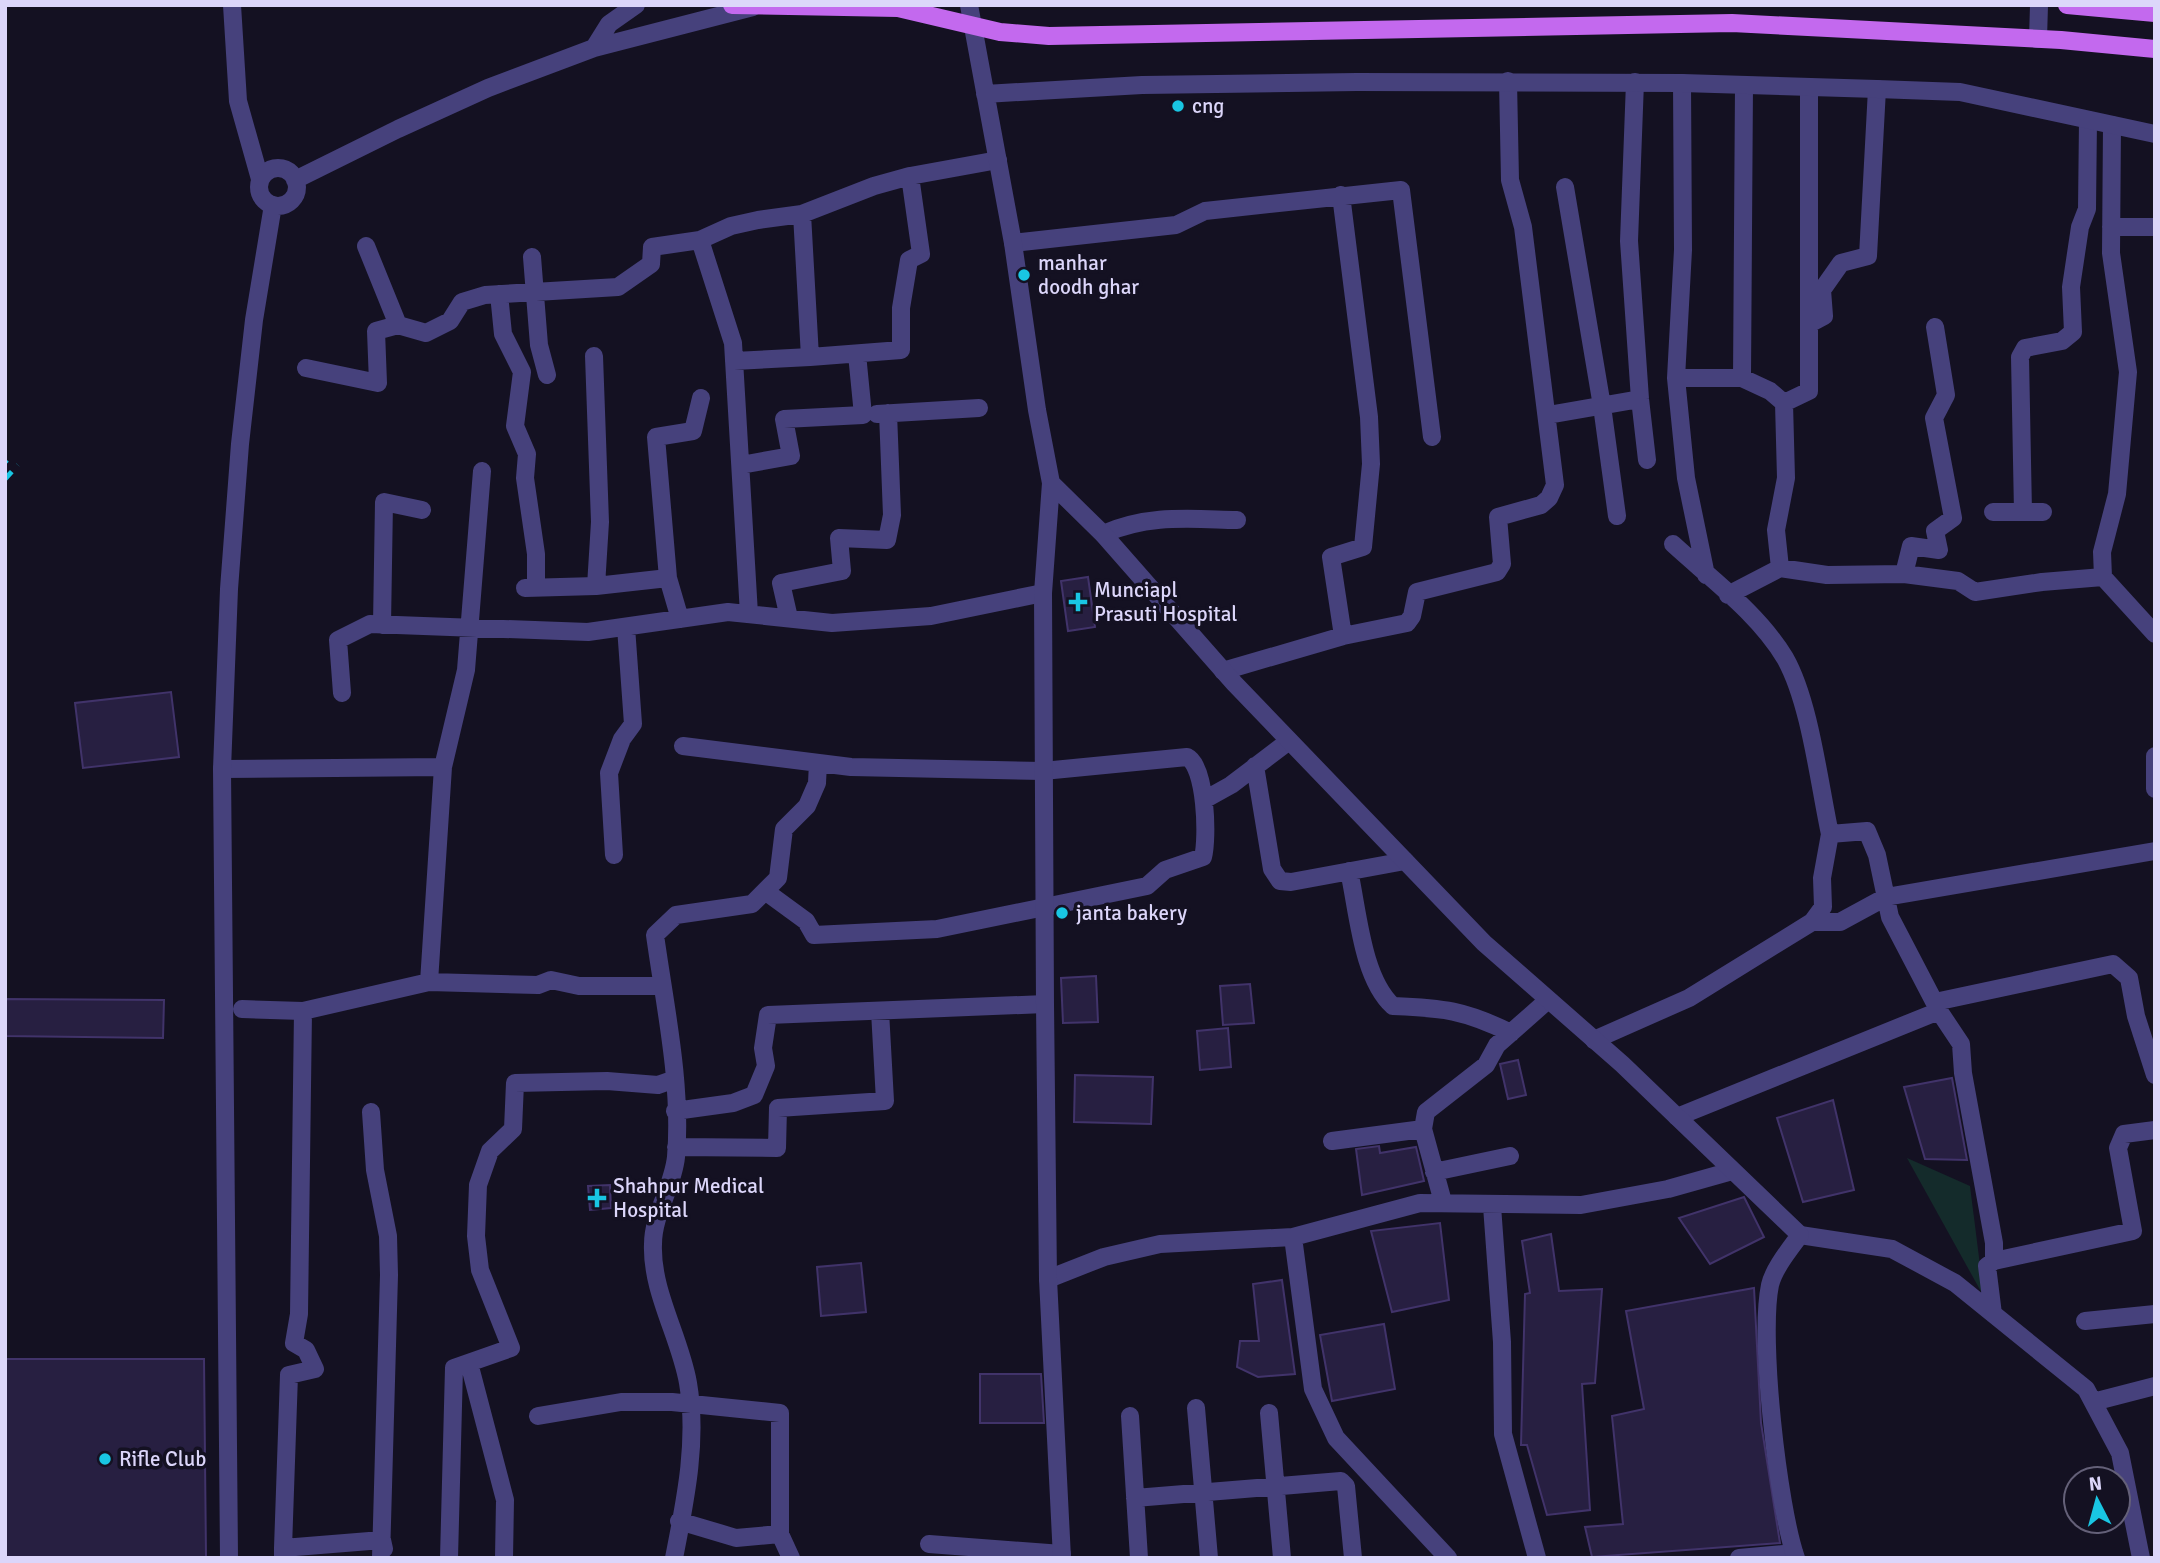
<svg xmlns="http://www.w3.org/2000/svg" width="2160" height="1563" font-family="Signika,sans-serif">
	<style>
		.green { fill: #142b2b }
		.building { fill: #271f41; stroke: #41336a; stroke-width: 2 }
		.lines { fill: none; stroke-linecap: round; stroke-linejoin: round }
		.minor { stroke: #46417c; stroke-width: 18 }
		.tertiary { stroke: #46417c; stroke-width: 18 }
		.primary { stroke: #c369ee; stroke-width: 18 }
		.rail { stroke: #19c6e3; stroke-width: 5; stroke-dasharray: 10 9; stroke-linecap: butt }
		.poi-dot { fill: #19c6e3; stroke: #141122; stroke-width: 2.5 }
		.labels { text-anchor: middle; stroke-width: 7; stroke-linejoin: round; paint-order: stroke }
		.poi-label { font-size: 21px; fill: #dcd6fa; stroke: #141122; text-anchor: start }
	</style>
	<rect width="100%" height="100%" fill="#141122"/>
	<path class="green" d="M 1907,1158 L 1970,1186 L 1984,1297 Z"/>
	<path class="building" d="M 1088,577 L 1095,627 L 1068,631 L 1061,581 Z
		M 171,692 L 179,757 L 83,768 L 75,703 Z
		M 1096,976 L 1098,1022 L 1063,1023 L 1061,978 Z
		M 1250,984 L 1254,1023 L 1223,1025 L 1220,986 Z
		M 5,999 L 164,1000 L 163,1038 L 5,1036 Z
		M 1228,1028 L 1231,1067 L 1200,1070 L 1197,1031 Z
		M 1518,1060 L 1526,1095 L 1508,1099 L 1500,1064 Z
		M 1075,1075 L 1153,1077 L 1151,1124 L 1074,1122 Z
		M 1952,1078 L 1967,1160 L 1925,1159 L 1904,1087 Z
		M 1833,1100 L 1854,1190 L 1803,1202 L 1777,1118 Z
		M 1379,1146 L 1380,1153 L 1416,1147 L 1424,1181 L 1362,1195 L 1356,1149 Z
		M 610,1185 L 611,1208 L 590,1210 L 588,1186 Z
		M 1744,1197 L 1764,1237 L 1710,1264 L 1679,1218 Z
		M 1440,1223 L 1449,1300 L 1392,1312 L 1371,1231 Z
		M 1551,1234 L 1559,1291 L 1602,1289 L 1595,1383 L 1582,1384 L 1590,1510 L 1547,1515 L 1527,1445 L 1521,1445 L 1525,1294 L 1530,1293 L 1522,1241 Z
		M 861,1263 L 866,1312 L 821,1316 L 817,1267 Z
		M 1282,1280 L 1295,1374 L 1258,1377 L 1237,1367 L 1240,1341 L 1259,1341 L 1253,1284 Z
		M 1754,1288 L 1761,1423 L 1780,1543 L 1592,1557 L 1585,1527 L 1623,1524 L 1612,1416 L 1644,1409 L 1626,1311 Z
		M 1384,1324 L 1395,1389 L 1332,1401 L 1320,1335 Z
		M 5,1359 L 204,1359 L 206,1558 L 5,1558 Z
		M 980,1374 L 1041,1374 L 1044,1423 L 980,1423 Z"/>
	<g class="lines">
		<path class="minor" d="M 1635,82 L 1629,241 L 1640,399 L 1647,460
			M 1682,83 L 1683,250 L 1676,378 L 1686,478 L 1706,575
			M 1565,187 L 1602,406 L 1617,516
			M 1341,195 L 1369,417 L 1371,464 L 1363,547 L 1331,557 L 1343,636
			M 2111,227 L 2155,227
			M 700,240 L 733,343 L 749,614
			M 1013,243 L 1176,225 L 1205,211 L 1401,190 L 1432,437
			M 532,257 L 539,345 L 547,375
			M 499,294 L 503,334 L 522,372 L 515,426 L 527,454 L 525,478 L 536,554 L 536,588
			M 1809,324 L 1824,316 L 1822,290 L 1841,263 L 1868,256 L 1877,89
			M 398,325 L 426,333 L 450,321 L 462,302 L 485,295 L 618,287 L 651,264 L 652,247 L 700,240 L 731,226 L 758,220 L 802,214 L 874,186 L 910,176 L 998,160
			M 594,356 L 600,522 L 596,586
			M 810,357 L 901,350 L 901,308 L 909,260 L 921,254 L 910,176
			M 734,361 L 810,357 L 802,214
			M 306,368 L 378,383 L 376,331 L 398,325 L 366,246
			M 1676,378 L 1742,378 L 1744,85
			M 1742,378 L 1770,391 L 1784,403 L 1809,391 L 1809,87
			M 877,414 L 979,408
			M 1548,415 L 1640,399
			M 741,465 L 791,456 L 784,419 L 863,415 L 857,354
			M 1993,512 L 2043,512
			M 2023,512 L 2020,357 L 2025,348 L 2062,341 L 2073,332 L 2071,287 L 2080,227 L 2087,209 L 2088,120
			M 1103,534 C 1149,514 1189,519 1237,520
			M 1673,544 C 1711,579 1758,613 1785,658 C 1810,702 1819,783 1830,834
			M 1780,568 L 1776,530 L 1786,478 L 1784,403
			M 1904,574 L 1958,581 L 1975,592 L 2042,582 L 2103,577 L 2102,552 L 2117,494 L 2128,372 L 2111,253 L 2112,125
			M 2103,577 L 2155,634
			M 668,578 L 656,437 L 693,431 L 701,398
			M 525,588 L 596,586 L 668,578 L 680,619
			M 1728,595 L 1780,568 L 1827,575 L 1904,574 L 1911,546 L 1939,550 L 1935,531 L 1953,518 L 1934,418 L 1946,395 L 1935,327
			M 789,618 L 781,583 L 842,571 L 839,538 L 887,540 L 892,515 L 888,413
			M 382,625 L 384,502 L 422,510
			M 1223,671 L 1343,636 L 1407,623 L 1412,616 L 1417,592 L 1497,572 L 1502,564 L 1498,517 L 1541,505 L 1549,498 L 1555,485 L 1523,227 L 1510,180 L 1508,81
			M 342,693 L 338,640 L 370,624 L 588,632 L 728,612 L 832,623 L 931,616 L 1043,593
			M 683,746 L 851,767 L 1043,771 L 1187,757 C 1206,766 1208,838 1203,857 L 1165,870 L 1147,886 L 937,929 L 814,935 L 806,921 L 765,891
			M 2155,756 L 2155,789
			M 1255,766 L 1272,869 L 1280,881 L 1291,882 L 1405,861
			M 222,769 L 443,767
			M 1204,800 L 1231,785 L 1289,741
			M 614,855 L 609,773 L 622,739 L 633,724 L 626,627
			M 1349,871 C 1358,911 1362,978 1393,1006 C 1443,1008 1464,1010 1511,1033
			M 1812,922 L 1840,922 L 1886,897 L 2155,851
			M 429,982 L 443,767 L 466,670 L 482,471
			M 1935,1002 L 2113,964 L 2129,978 L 2136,1016 L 2155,1075
			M 242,1009 L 303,1011 L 299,1314 L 294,1343 L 306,1350 L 315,1369 L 289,1375 L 283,1548
			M 303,1011 L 429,982 L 538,985 L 551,980 L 579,986 L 662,986
			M 1939,1011 L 1961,1044 L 1963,1073 L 1994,1243 L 1994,1261 L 1987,1266 L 1993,1314
			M 1594,1040 L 1689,998 L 1812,922 L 1823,907 L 1822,878 L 1830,834 L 1867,831 L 1877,855 L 1890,917 L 1939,1011 L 1677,1117
			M 675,1111 L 733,1103 L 754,1095 L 766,1066 L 763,1048 L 768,1015 L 1045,1004
			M 371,1112 L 375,1170 L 388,1236 L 389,1275 L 381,1558
			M 1332,1141 L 1423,1129
			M 676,1147 L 777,1148 L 778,1108 L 885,1101 L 880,1011
			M 1434,1172 L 1510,1156
			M 1443,1202 L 1423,1129 L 1426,1112 L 1486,1065 L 1497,1045 L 1548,1000
			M 1492,1206 L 1502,1342 L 1503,1434 L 1537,1558
			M 1800,1235 L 1892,1249 L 1955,1283 L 2086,1389 L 2120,1453 L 2141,1558
			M 1994,1261 L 2133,1231 L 2118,1148 L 2124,1134 L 2155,1130
			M 1048,1279 L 1104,1257 L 1160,1244 L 1293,1237
			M 2085,1321 L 2155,1314
			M 469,1363 L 505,1500 L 504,1558
			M 2093,1402 L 2155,1386
			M 1196,1408 L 1209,1558
			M 1269,1413 L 1282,1558
			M 538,1416 L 621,1402 L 672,1402 L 780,1413 L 780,1534 L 791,1558
			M 1130,1416 L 1139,1558
			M 1135,1498 L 1341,1481 L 1346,1486 L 1353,1558
			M 679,1521 L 736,1538 L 780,1534
			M 929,1544 L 1062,1554
			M 283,1558 L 283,1548 L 382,1540 L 384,1549
			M 449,1558 L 454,1368 L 511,1348 L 480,1270 L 476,1236 L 478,1185 L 490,1151 L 513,1129 L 515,1083 L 607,1081 L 658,1085 L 675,1079
			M 674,1558 C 685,1502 698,1441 688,1383 C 680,1337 651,1291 653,1244 C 653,1214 673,1187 676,1157 C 682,1084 665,1007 655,935 L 676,915 L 752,904 L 778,878 L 784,829 L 807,806 L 817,783 L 818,763
			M 1448,1558 L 1336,1438 L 1313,1389 L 1293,1237 L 1420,1203 L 1581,1205 L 1668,1189 L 1732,1171
			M 1739,1558 L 1794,1553"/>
		<path class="tertiary" d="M 232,5 L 238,101 L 260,179
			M 969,5 L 1013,243 L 1037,410 L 1051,483 L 1103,534 L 1234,683 L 1484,943 L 1622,1064 L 1800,1235 C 1790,1249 1774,1268 1770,1285 C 1759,1338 1778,1507 1796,1558
			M 2038,39 L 2039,5
			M 594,48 L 609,24 L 636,5
			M 985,94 L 1142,85 L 1357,82 L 1682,83 L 1877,89 L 1960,92 L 2155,134
			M259 187a19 19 0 1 1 38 0a19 19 0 1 1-38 0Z
			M 295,180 L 398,129 L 488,88 L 594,48 L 753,7
			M 1051,483 L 1043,593 L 1045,1004 L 1048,1279 L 1062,1558
			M 229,1558 L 222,769 L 229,589 L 240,444 L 254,320 L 273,205"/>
		<path class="primary" d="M 732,5 L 898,8 L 1000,32 L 1049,36 L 1732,23 L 2061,40 L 2155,49
			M 2067,5 L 2155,13"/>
		<path class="rail" d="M 5,462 L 7,460
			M 5,479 L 18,465"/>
	</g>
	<g class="poi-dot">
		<circle cx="1178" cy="106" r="7"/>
		<circle cx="1024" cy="275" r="7"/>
		<path d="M1074.5 591.5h7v7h7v7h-7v7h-7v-7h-7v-7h7z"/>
		<circle cx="1062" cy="913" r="7"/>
		<path d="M593.5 1187.5h7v7h7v7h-7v7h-7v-7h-7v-7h7z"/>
		<circle cx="105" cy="1459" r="7"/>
	</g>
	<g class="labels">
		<g class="poi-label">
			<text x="1192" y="113">cng</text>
			<text x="1038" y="270">manhar<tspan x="1038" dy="24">doodh ghar</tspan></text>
			<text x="1094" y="597">Munciapl<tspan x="1094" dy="24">Prasuti Hospital</tspan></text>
			<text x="1076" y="920">janta bakery</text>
			<text x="613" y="1193">Shahpur Medical<tspan x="613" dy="24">Hospital</tspan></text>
			<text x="119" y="1466">Rifle Club</text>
		</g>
	</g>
	<rect width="2160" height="1563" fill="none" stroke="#dcd6fa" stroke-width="14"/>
	<g transform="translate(2097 1500) rotate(354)"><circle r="33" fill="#141122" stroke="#646078" stroke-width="2"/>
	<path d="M0-5L12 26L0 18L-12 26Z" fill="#19c6e3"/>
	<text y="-10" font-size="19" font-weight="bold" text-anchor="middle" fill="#dcd6fa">N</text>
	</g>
</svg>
